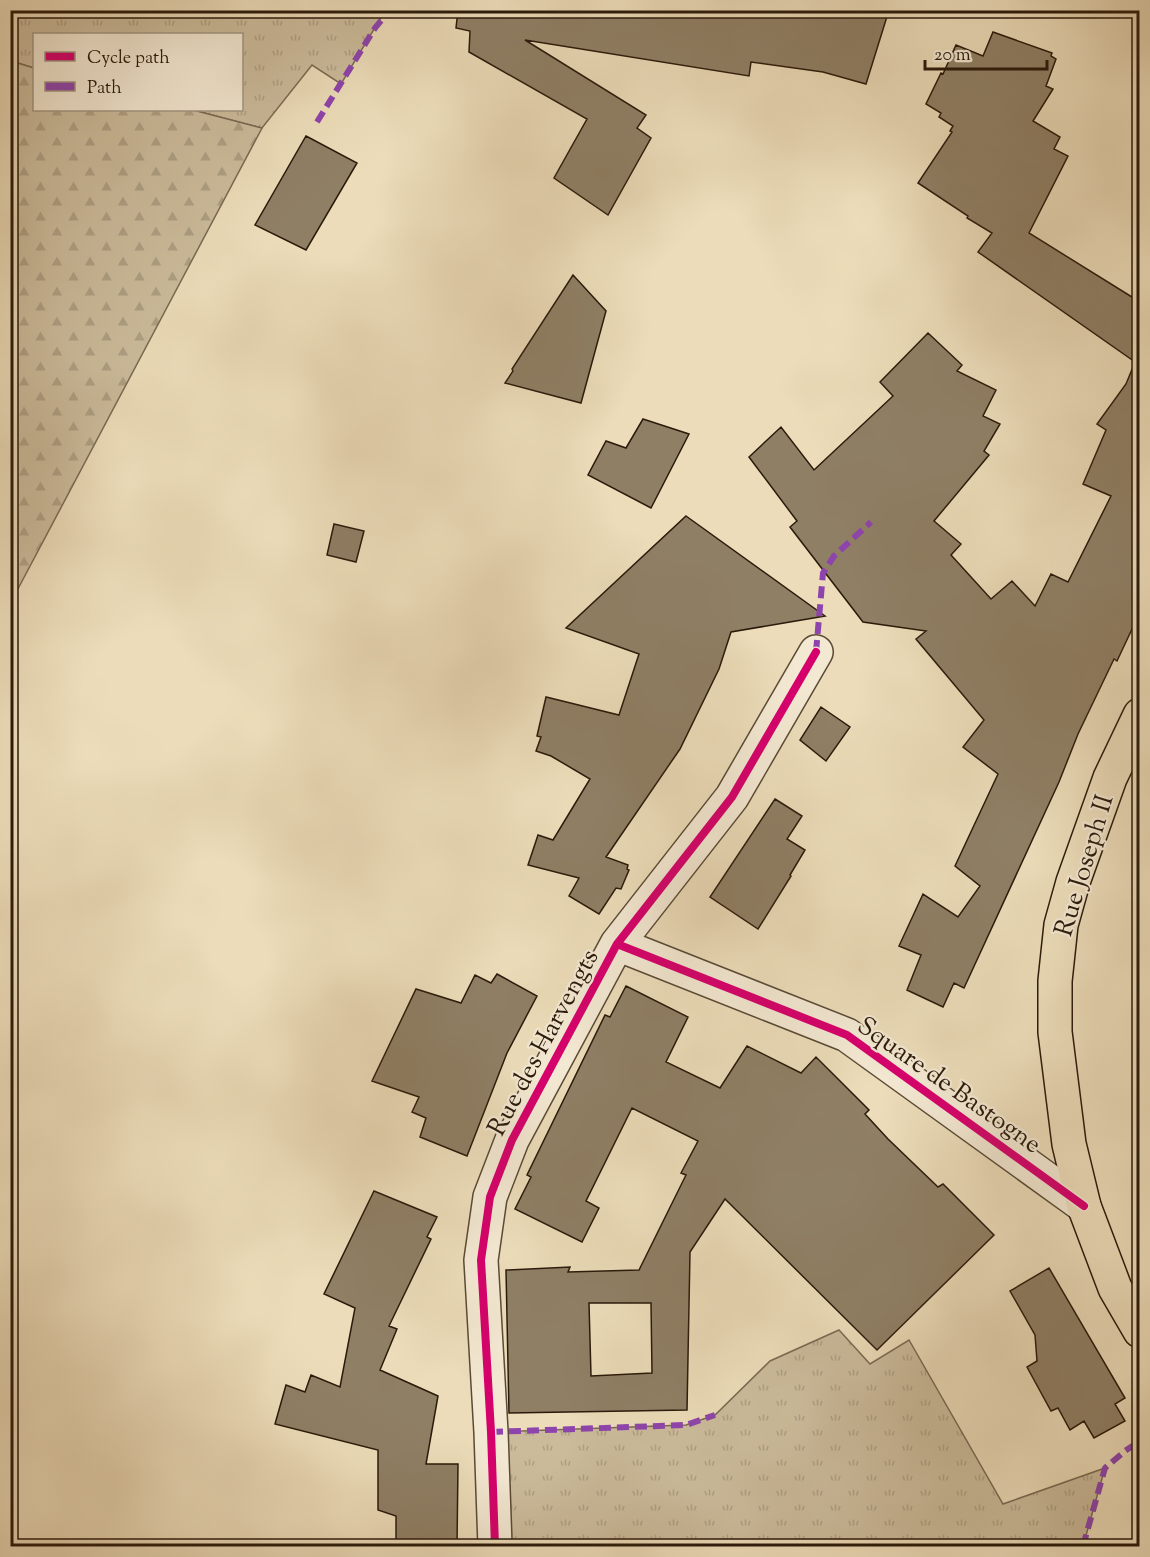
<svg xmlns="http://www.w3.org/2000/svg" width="1150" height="1557" font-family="'Sorts Mill Goudy',serif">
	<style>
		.grass { fill: url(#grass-tufts); stroke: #7a6a53; stroke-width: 1.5 }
		.forest { fill: url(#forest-firs); stroke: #7a6a53; stroke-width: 1.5 }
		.building { fill: #8f7f65; stroke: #2a1a0b; stroke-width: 1.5; fill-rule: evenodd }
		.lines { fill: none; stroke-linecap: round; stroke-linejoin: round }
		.street-casing { stroke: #5a4a36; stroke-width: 36 }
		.primary-casing { stroke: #2a1a0b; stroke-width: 36 }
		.street { stroke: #f3e8d2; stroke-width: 33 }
		.primary { stroke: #ecdcb9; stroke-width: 33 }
		.quiet { stroke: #8e44ad; stroke-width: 6; stroke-dasharray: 12 6; stroke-linecap: butt }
		.cycleway-casing { stroke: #f3e8d2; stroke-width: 11 }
		.cycleway { stroke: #d6006c; stroke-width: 8 }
		.labels { text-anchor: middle; stroke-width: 4.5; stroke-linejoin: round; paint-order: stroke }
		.street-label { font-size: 26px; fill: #2a1a0b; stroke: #f3e8d2 }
	</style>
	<defs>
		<pattern id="grass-tufts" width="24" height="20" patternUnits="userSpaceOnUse" patternTransform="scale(1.5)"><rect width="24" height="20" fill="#cbbb9b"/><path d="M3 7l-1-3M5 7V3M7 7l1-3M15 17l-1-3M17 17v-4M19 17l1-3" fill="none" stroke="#aea084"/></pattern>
		<pattern id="forest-firs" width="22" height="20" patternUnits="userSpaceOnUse" patternTransform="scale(1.5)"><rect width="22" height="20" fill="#cbbb9b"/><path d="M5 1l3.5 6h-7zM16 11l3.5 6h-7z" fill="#aea084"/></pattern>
	</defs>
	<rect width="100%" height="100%" fill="#ecdcb9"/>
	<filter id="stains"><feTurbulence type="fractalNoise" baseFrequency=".00333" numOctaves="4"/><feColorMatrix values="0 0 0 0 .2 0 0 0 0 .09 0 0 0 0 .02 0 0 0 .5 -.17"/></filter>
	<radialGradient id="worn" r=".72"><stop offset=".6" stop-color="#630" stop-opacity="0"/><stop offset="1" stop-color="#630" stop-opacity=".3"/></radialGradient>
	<path class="grass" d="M 10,11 L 385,11 L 341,84 L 312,65 L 262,128 L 193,110 L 242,110 L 242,34 L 34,34 L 34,68 L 11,61 Z
		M 839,1330 L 870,1364 L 909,1340 L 1003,1504 L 1105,1468 L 1083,1546 L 495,1546 L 491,1432 L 686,1425 L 715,1415 L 770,1361 Z"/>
	<path class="forest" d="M 11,61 L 34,68 L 34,110 L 193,110 L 262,128 L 11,602 Z"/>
	<path class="building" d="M 458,10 L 889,10 L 866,84 L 823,72 L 751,62 L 749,76 L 525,40 L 646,115 L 637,128 L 651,138 L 608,215 L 554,178 L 587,119 L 469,52 L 470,31 L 456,28 Z
		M 993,32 L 1052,53 L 1051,56 L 1056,59 L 1046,86 L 1053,89 L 1033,121 L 1060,137 L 1054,149 L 1068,156 L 1029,233 L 1140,302 L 1140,612 L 1117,661 L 1114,659 L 1078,734 L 1059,782 L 964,988 L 954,983 L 943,1007 L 907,990 L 921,955 L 899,946 L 923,894 L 958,917 L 980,886 L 955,866 L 998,774 L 963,747 L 984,720 L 916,639 L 926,631 L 863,622 L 790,527 L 797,521 L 749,457 L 781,427 L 814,470 L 893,396 L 880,382 L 928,333 L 962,365 L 957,371 L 996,390 L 983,416 L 1000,424 L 984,451 L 989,455 L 934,521 L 961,544 L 951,555 L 991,599 L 1012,581 L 1035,606 L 1051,574 L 1068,582 L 1111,496 L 1083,484 L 1106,430 L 1097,424 L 1126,384 L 1135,362 L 978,252 L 992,233 L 967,218 L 968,216 L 918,183 L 952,132 L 950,131 L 953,126 L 939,117 L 941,113 L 926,104 L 941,73 L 943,74 L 956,45 L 983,56 Z
		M 306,136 L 357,163 L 306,250 L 255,225 Z
		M 573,275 L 606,311 L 581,403 L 505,383 L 513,371 L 512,369 Z
		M 643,419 L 689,434 L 651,508 L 588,475 L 606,441 L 626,448 Z
		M 686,516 L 825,616 L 731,632 L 719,669 L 680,749 L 606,857 L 628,865 L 627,869 L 629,870 L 621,889 L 616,888 L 599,914 L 569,896 L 579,878 L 528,865 L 538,835 L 553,840 L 590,779 L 551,756 L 536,751 L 541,737 L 537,736 L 546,697 L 619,715 L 639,654 L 566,628 Z
		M 334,524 L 364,531 L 356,562 L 327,555 Z
		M 821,707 L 850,727 L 826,761 L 800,740 Z
		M 775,799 L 802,816 L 787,839 L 805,850 L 790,875 L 791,876 L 758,929 L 710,897 Z
		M 497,974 L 537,996 L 507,1053 L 467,1156 L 420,1137 L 426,1118 L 412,1112 L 419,1097 L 372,1081 L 416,989 L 461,1003 L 475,975 L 491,983 Z
		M 626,986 L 688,1017 L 666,1062 L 720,1088 L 747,1046 L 801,1073 L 816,1057 L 869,1110 L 865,1114 L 888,1139 L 938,1187 L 943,1184 L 994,1235 L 877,1350 L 725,1199 L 690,1252 L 687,1410 L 509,1413 L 506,1270 L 570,1267 L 568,1272 L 639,1270 L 686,1175 L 681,1173 L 698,1141 L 632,1108 L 586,1201 L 599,1208 L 582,1242 L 515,1209 L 531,1177 L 527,1175 L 605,1015 L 610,1017 ZM 589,1303 L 651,1303 L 652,1373 L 591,1376 Z
		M 374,1191 L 437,1217 L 427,1237 L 431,1239 L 389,1326 L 397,1329 L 380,1370 L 438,1396 L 426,1464 L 458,1464 L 457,1546 L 396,1546 L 396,1516 L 378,1510 L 378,1450 L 275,1424 L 286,1385 L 305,1392 L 311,1375 L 340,1387 L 355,1308 L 324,1294 Z
		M 1049,1268 L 1125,1398 L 1115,1404 L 1125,1421 L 1094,1438 L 1084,1421 L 1070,1430 L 1058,1408 L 1051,1411 L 1027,1367 L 1037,1361 L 1035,1335 L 1010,1291 Z"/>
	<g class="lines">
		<defs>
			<path id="street" d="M 617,944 L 847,1035 L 1084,1206
				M 495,1546 L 491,1432 L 481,1260 L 490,1197 L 512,1140 L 617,944 L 732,797 L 816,652"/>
			<path id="primary" d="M 1140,715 L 1110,778 L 1073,882 L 1061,925 L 1055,981 L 1055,1032 L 1069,1144 L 1084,1206 L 1115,1288 L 1140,1331"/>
		</defs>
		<use href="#street" class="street-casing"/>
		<use href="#primary" class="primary-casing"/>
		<use href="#street" class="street"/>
		<use href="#primary" class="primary"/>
		<path class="quiet" d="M 317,122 L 375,28 L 390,10
			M 816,652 L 823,573 L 834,556 L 871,522
			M 491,1432 L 686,1425 L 715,1415
			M 1083,1546 L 1105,1468 L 1125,1451 L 1140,1441"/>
		<defs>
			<path id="cycleway" d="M 617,944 L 847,1035 L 1084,1206
				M 495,1546 L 491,1432 L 481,1260 L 490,1197 L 512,1140 L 617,944 L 732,797 L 816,652"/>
		</defs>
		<use href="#cycleway" class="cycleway-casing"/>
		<use href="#cycleway" class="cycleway"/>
	</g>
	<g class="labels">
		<g class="street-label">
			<text transform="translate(1083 865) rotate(-73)" y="9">Rue Joseph II</text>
			<text transform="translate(542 1042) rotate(-62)" y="9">Rue des Harvengts</text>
			<text transform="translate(950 1084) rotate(35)" y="9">Square de Bastogne</text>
		</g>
	</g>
	<rect width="1150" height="1557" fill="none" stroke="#ecdcb9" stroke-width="36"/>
	<rect x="12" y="12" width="1126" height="1533" fill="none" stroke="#2a1a0b" stroke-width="3"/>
	<rect x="18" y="18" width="1114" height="1521" fill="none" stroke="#2a1a0b" stroke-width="1.5"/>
	<rect x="33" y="33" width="210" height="78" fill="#f3e8d2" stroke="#a39682" stroke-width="1.5"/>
	<rect x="45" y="52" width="30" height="9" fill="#d6006c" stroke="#a39682" stroke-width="1.5"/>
	<text x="87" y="63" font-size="18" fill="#2a1a0b">Cycle path</text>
	<rect x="45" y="82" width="30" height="9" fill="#8e44ad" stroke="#a39682" stroke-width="1.5"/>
	<text x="87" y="93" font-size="18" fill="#2a1a0b">Path</text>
	<path d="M925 60v9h122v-9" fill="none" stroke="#2a1a0b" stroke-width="3"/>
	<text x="934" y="60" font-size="18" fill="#2a1a0b" stroke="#f3e8d2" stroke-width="4.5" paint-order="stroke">20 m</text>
	<rect width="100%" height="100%" filter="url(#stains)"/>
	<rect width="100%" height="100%" fill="url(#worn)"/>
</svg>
